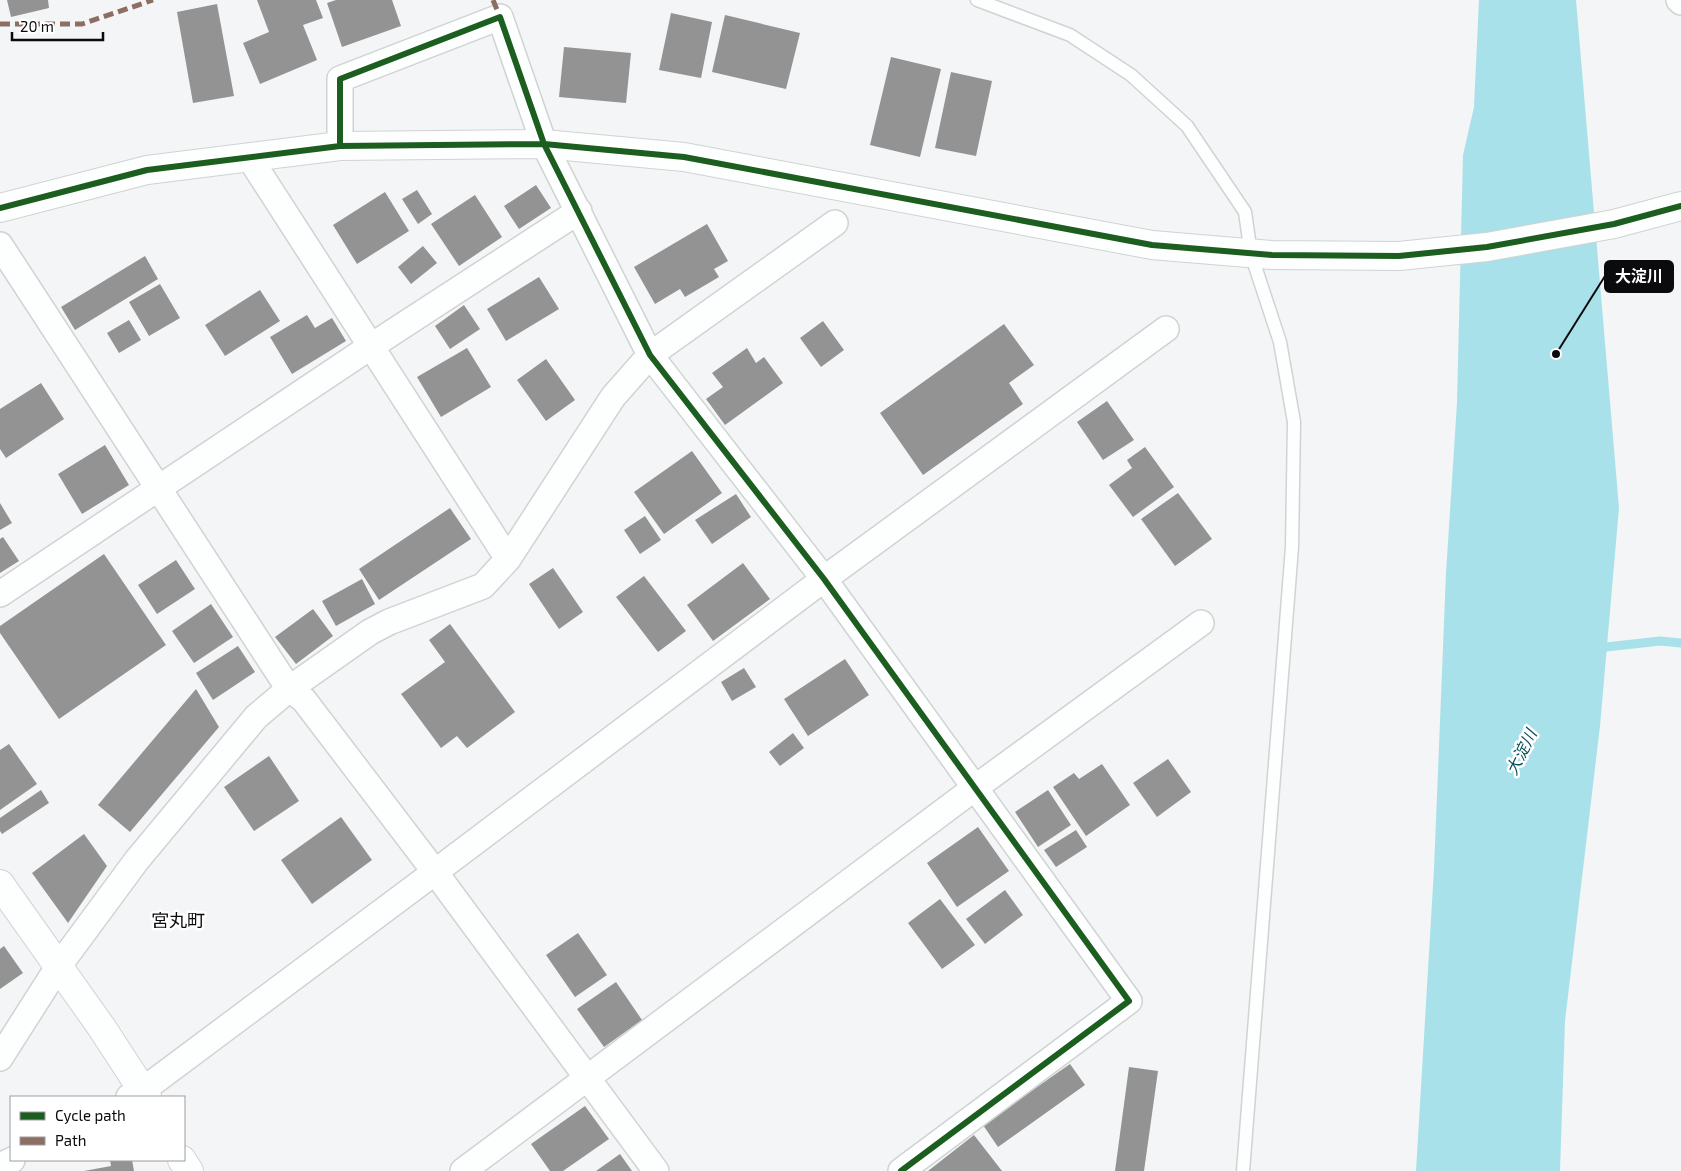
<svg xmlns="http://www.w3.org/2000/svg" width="1681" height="1171" font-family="'Exo 2','Noto Sans JP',sans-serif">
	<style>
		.water { fill: #a9e1ea }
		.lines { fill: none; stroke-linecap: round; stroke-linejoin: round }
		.stream { stroke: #a9e1ea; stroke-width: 9 }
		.building { fill: #939393 }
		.lane-casing { stroke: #d1d2d4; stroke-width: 15 }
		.street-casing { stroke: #d1d2d4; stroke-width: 28 }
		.secondary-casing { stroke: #d1d2d4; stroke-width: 30 }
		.lane { stroke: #fdfefe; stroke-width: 12 }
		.street { stroke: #fdfefe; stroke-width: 25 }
		.secondary { stroke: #fdfefe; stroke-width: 28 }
		.quiet { stroke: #8d6e63; stroke-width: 5; stroke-dasharray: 10 5; stroke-linecap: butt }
		.cycleway-casing { stroke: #fff; stroke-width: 9 }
		.cycleway { stroke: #1b5e20; stroke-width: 6 }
		.labels { text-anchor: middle; stroke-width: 5; stroke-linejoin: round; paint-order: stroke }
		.water-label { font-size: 16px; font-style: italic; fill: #08515a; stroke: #fff }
		.quarter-label { font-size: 18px; fill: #0b0b0d; stroke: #fff }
		.leader { fill: none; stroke: #0b0b0d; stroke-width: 2 }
		.callout-dot { fill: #0b0b0d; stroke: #fff; stroke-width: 2 }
		.callout { fill: #0b0b0d; stroke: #0b0b0d; stroke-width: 2 }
		.callout-label { font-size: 16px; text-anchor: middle; font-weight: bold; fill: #fff }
	</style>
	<rect width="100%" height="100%" fill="#f3f5f7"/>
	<path class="water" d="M 1479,0 L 1576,0 L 1619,508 L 1600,726 L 1565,1021 L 1560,1171 L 1416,1171 L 1434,869 L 1446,573 L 1457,403 L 1463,155 L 1474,107 Z"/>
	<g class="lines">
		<path class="stream" d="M 1597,648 L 1660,641 L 1681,643"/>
	</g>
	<path class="building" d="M 7,0 L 48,0 L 49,8 L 11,17 Z
		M 257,0 L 316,0 L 323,18 L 303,25 L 317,60 L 260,84 L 243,43 L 269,32 Z
		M 336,0 L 392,0 L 401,26 L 342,47 L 327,3 Z
		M 217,4 L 234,96 L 193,103 L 177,12 Z
		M 671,13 L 712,22 L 701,78 L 659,70 Z
		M 725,15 L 800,33 L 786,89 L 712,72 Z
		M 564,47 L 631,53 L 626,103 L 559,97 Z
		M 891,57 L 941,69 L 920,157 L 870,145 Z
		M 951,72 L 992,81 L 976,156 L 935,148 Z
		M 536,185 L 551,208 L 519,229 L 504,206 Z
		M 417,190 L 432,214 L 418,224 L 402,199 Z
		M 385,192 L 409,231 L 357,264 L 333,225 Z
		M 475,195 L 502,237 L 459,266 L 431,224 Z
		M 707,224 L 728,261 L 714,269 L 719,277 L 685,297 L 680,289 L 655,304 L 634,267 Z
		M 423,246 L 437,263 L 411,284 L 398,267 Z
		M 145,256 L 158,279 L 75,330 L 61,307 Z
		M 539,277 L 559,309 L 506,341 L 487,309 Z
		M 160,284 L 180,318 L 149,336 L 129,302 Z
		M 260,290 L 280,321 L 225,356 L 205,325 Z
		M 464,305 L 480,329 L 450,349 L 435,326 Z
		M 307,315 L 315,328 L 332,318 L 346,341 L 292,374 L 270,337 Z
		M 129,320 L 141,340 L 119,353 L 107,333 Z
		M 823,321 L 844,350 L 821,367 L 800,338 Z
		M 1004,324 L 1034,365 L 1009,383 L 1023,404 L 923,475 L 880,413 Z
		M 467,348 L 491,387 L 441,417 L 417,377 Z
		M 747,348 L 756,363 L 764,357 L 783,383 L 725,425 L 706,399 L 723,387 L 712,373 Z
		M 546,359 L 575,400 L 546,421 L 517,380 Z
		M 41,383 L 64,419 L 6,458 L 0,449 L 0,409 Z
		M 1107,401 L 1134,440 L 1103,460 L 1077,422 Z
		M 105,445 L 129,485 L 82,514 L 58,474 Z
		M 1145,447 L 1174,487 L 1133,517 L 1109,485 L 1132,468 L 1127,460 Z
		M 692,451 L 722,493 L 664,534 L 634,492 Z
		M 1178,493 L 1212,539 L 1175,566 L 1141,519 Z
		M 736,494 L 751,517 L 712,544 L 695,520 Z
		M 0,503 L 12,523 L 0,530 Z
		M 450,508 L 471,539 L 379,600 L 359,569 Z
		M 645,516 L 661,540 L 640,554 L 624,530 Z
		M 3,537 L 19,561 L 0,573 L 0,539 Z
		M 104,554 L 166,645 L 59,719 L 0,633 L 0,626 Z
		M 176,560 L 195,589 L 157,614 L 138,585 Z
		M 743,563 L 770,599 L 713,641 L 687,605 Z
		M 553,568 L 583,612 L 559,629 L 529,584 Z
		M 644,576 L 686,631 L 658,652 L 616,597 Z
		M 362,579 L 375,604 L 336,626 L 322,601 Z
		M 211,604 L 233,637 L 194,663 L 172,631 Z
		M 313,609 L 333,636 L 296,664 L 275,637 Z
		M 450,624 L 515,712 L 467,748 L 457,736 L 441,748 L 401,694 L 445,662 L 429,640 Z
		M 238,646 L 255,672 L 213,700 L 196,673 Z
		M 845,659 L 869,695 L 808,736 L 784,699 Z
		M 744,668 L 756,687 L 732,701 L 721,682 Z
		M 196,689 L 219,727 L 130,832 L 98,805 Z
		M 793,733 L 804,748 L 780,766 L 769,752 Z
		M 9,744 L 37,784 L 0,810 L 0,750 Z
		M 269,756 L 299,801 L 254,831 L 224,787 Z
		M 1168,759 L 1191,792 L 1157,817 L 1133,783 Z
		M 1102,764 L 1130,805 L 1086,836 L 1053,787 L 1074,773 L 1079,779 Z
		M 41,790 L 49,803 L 2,834 L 0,831 L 0,818 Z
		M 1048,790 L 1071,825 L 1038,847 L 1015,812 Z
		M 341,817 L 372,860 L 312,904 L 281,860 Z
		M 978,827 L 1009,871 L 957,907 L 927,863 Z
		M 1076,830 L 1087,847 L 1056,867 L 1044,850 Z
		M 84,834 L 107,866 L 68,923 L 32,873 Z
		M 1005,890 L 1023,915 L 985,944 L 966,919 Z
		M 940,899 L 975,945 L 942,969 L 908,923 Z
		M 578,933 L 607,975 L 575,997 L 546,955 Z
		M 4,946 L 23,973 L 0,989 L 0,949 Z
		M 616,982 L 642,1020 L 604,1047 L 577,1009 Z
		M 1070,1064 L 1085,1085 L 998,1147 L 983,1125 Z
		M 1129,1067 L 1158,1071 L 1144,1171 L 1115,1171 Z
		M 585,1106 L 609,1139 L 563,1171 L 550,1171 L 531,1144 Z
		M 974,1135 L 1002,1171 L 928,1171 Z
		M 620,1154 L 632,1171 L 596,1171 Z
		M 110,1160 L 132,1160 L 134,1171 L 84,1171 L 111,1166 Z"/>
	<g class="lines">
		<defs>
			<path id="lane" d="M 977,0 L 1070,35 L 1131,75 L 1187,126 L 1245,212 L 1251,254 L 1280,342 L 1294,422 L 1292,547 L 1243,1171"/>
			<path id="street" d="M 1679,0 L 1681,2
				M 340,146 L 340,79 L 500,17 L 544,144 L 650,355 L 824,579 L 1129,1001 L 901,1171
				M 249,157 L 508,559
				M 0,245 L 289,689 L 304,700 L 435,872 L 656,1171
				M 0,594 L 370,347 L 579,211
				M 0,1058 L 58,967 L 137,860 L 256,717 L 289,689 L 370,632 L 389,622 L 483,586 L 508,559 L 613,397 L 650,355 L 835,223
				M 129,1097 L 143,1090 L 435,872 L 824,579 L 1166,329
				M 0,1166 L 12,1160
				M 463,1171 L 976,787 L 1201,623"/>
			<path id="secondary" d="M 0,208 L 147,170 L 340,146 L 544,144 L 684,157 L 1152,245 L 1272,255 L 1399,256 L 1487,247 L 1614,224 L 1681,206
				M 0,884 L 102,1028 L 147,1097
				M 182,1160 L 189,1171"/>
		</defs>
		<use href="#lane" class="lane-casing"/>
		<use href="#street" class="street-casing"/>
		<use href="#secondary" class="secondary-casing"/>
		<use href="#lane" class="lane"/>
		<use href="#street" class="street"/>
		<use href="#secondary" class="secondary"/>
		<path class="quiet" d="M 493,0 L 500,17
			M 0,24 L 82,24 L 153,0"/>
		<defs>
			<path id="cycleway" d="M 340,146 L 340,79 L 500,17 L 544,144 L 650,355 L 824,579 L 1129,1001 L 901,1171
				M 0,208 L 147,170 L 340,146 L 544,144 L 684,157 L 1152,245 L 1272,255 L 1399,256 L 1487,247 L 1614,224 L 1681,206"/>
		</defs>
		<use href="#cycleway" class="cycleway-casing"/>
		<use href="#cycleway" class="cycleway"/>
	</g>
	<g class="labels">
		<g class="water-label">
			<text transform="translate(1521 752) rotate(-64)" y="6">大淀川</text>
		</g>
		<g class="quarter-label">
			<text x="178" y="927">宮丸町</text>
		</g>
	</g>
	<path class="leader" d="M1556 354L1605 276"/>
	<circle class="callout-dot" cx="1556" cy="354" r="5"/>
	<rect class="callout" x="1605" y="261" width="68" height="31" rx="5"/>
	<g class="callout-label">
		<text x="1639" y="282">大淀川</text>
	</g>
	<rect x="10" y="1096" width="175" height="65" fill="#ffffff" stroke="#9d9d9e"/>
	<rect x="20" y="1112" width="25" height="8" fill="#1b5e20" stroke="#9d9d9e"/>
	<text x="55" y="1121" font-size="15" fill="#0b0b0d">Cycle path</text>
	<rect x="20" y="1137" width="25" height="8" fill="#8d6e63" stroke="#9d9d9e"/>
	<text x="55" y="1146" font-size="15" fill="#0b0b0d">Path</text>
	<path d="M12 32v8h91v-8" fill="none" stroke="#0b0b0d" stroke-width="2.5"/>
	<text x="20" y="32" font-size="15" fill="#0b0b0d" stroke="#ffffff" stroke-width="4" paint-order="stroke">20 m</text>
</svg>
